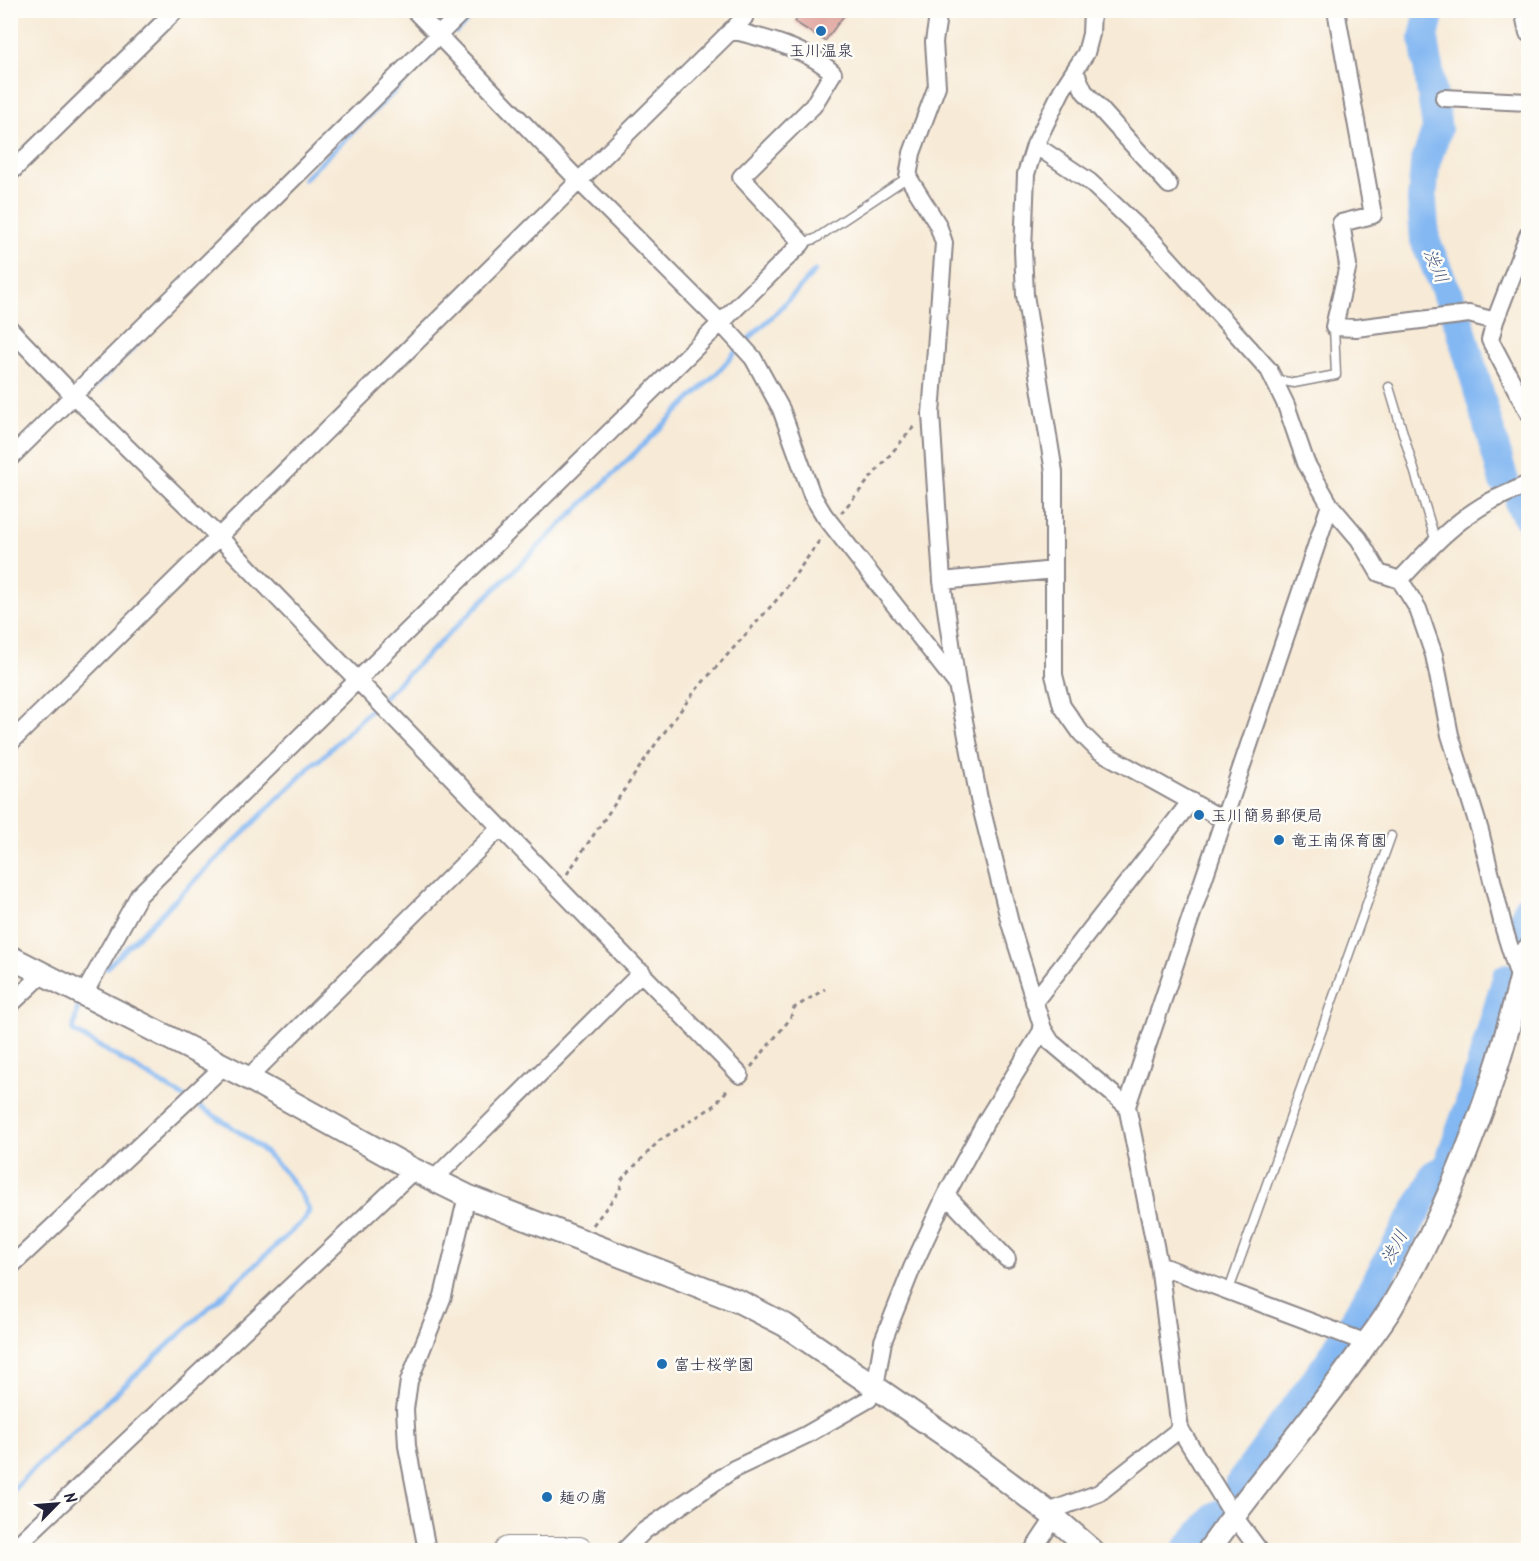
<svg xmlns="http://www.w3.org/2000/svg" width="1539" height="1561" font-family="Kalam,'Klee One',sans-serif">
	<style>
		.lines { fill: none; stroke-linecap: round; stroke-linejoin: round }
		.stream { stroke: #84b8f2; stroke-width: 5 }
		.river { stroke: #84b8f2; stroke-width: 30 }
		.building { fill: #dd9b95 }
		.lane-casing { stroke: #8c8688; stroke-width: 11 }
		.street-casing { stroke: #8c8688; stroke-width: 20 }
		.secondary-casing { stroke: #8c8688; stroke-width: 26 }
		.primary-casing { stroke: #8c8688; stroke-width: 28 }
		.path { stroke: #8c8688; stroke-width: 3; stroke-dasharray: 4.5 4.5; stroke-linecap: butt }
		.lane { stroke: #fff; stroke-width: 8 }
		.street { stroke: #fff; stroke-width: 16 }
		.secondary { stroke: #fff; stroke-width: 22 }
		.primary { stroke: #fff; stroke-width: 26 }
		.poi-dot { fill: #1f6fb2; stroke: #fdfcf7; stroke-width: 2 }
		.labels { text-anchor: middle; stroke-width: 5; stroke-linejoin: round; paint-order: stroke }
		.poi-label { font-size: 16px; fill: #22223b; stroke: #fdfcf7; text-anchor: start }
		.water-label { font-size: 18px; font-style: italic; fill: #44567b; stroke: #fdfcf7 }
	</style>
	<rect width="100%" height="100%" fill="#fdfcf7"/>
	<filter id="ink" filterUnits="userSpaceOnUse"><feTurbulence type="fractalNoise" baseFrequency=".0167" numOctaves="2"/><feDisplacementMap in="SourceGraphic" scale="12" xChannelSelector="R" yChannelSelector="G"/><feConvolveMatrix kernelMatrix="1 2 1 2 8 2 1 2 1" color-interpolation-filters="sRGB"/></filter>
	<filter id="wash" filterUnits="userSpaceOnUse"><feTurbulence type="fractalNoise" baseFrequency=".008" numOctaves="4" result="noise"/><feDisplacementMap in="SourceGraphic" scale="24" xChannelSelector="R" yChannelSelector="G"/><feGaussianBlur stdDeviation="1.35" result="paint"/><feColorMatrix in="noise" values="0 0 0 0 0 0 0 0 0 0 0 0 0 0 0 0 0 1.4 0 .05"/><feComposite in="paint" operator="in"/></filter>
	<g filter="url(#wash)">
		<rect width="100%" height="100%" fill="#f7ead6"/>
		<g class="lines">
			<path class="stream" d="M 456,32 L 479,10
				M 304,179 L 434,53
				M 89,392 L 165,316
				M 106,968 L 315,762 L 319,760 L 719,371 L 738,349 L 776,313 L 815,271
				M 10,1493 L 29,1473 L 305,1219 L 307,1211 L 308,1214 L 309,1210 C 283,1153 224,1121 172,1090 C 139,1070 106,1050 73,1031 L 78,1006"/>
			<path class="river" d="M 1430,10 L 1424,38 L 1437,129 L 1425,164 L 1422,201 L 1425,240 L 1459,322 L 1504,481
				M 1520,504 L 1528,517
				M 1519,938 L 1528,908
				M 1234,1497 L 1242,1481 L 1331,1359 L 1359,1313 L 1434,1179 L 1434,1175 L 1447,1168 L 1469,1107 L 1507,978
				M 1187,1550 L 1216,1516 L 1220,1514"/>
		</g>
		<g id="blocks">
			<path class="building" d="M 802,10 L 848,10 L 825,41 L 795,22 Z"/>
		</g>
	</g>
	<g filter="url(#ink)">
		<use href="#blocks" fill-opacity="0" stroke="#8c8688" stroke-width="1.5"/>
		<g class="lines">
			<defs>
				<path id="lane" d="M 802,243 L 815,239 L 908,177
					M 1273,379 L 1294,383 L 1336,375 L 1334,327
					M 1389,387 L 1436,542
					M 1229,1290 L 1391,836"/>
				<path id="street" d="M 414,10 L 579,181 L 721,323 L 753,358 L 781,409 L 812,495 L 824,515 L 956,683
					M 939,10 L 934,42 L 937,86 L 912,153 L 908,177 L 938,225 L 944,243 L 931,414 L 942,581 L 957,684 L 979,799 L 1010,923 L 1043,1029 L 1051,1042 L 1127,1106 L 1159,1265 L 1180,1429 L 1233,1515 L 1259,1550
					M 1092,10 L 1091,34 L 1086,53 L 1062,90 L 1035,145 L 1026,174 L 1023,250 L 1025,295 L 1054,472 L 1054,675 L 1062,706 L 1081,733 L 1098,750 L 1224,820
					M 1336,10 L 1373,215 L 1341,223 L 1348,265 L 1334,327 L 1356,328 L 1469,314 L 1495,321
					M 1523,10 L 1528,33
					M 1075,71 L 1084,91 L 1169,185
					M 1444,98 L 1528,102
					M 1035,145 L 1090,182 L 1152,240 L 1269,370 L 1286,405 L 1306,463 L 1330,505 L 1359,539 L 1379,573 L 1400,580 L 1418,609 L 1434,655 L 1450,735 L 1480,831 L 1504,929 L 1520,980
					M 10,173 L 176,10
					M 1528,235 L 1495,321 L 1490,340 L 1528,412
					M 10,329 L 74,396 L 219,537 L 740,1075
					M 10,458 L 464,10
					M 1400,580 C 1428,550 1455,520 1491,501 C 1503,495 1516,490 1528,484
					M 942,581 L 1054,570
					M 10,743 L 744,18 L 747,10
					M 84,994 L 139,895 L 802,243 L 741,177 L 813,106 L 833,73 C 808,49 764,38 731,30
					M 1034,1002 L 1191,801
					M 10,1005 L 43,974
					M 248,1078 L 500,828
					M 1127,1106 L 1330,505
					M 433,1180 L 642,972
					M 946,1195 L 1007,1259
					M 1159,1265 L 1367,1343
					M 10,1267 L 224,1066
					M 1048,1512 L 1099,1493 L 1180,1429
					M 12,1550 L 414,1170
					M 427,1550 L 407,1446 L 405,1409 L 409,1381 L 443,1296 L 467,1196
					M 625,1550 L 644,1531 L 734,1469 L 806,1435 L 869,1399 L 875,1387 L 883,1341 L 912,1268 L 946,1195 L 986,1121 L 1043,1029
					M 1033,1550 L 1055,1517"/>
				<path id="secondary" d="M 10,957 L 248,1078 L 414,1170 L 467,1196 L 740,1302 L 785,1325 L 955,1442 L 1048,1512 L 1092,1550
					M 1209,1550 C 1258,1480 1316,1416 1365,1345 C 1374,1333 1383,1321 1391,1308 C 1435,1234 1468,1154 1495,1072 C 1508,1032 1518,991 1528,950"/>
				<path id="primary" d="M 508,1550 L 579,1550"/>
			</defs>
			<use href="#lane" class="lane-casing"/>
			<use href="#street" class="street-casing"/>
			<use href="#secondary" class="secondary-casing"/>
			<use href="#primary" class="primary-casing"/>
			<path class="path" d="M 841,513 L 916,424
				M 567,874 L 652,749 L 695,691 L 781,595 L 822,537
				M 751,1067 L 790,1019 L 794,1008 L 825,989
				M 593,1225 L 620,1190 L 622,1179 L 660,1140 L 714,1106 L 729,1088"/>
			<use href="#lane" class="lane"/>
			<use href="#street" class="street"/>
			<use href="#secondary" class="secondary"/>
			<use href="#primary" class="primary"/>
		</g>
	</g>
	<g class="poi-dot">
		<circle cx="821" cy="31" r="6"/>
		<circle cx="1199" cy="815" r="6"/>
		<circle cx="1279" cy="840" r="6"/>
		<circle cx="662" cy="1364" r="6"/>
		<circle cx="547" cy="1497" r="6"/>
	</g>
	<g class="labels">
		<g class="poi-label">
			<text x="821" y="56" text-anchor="middle">玉川温泉</text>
			<text x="1211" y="821">玉川簡易郵便局</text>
			<text x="1291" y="846">竜王南保育園</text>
			<text x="674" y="1370">富士桜学園</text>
			<text x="559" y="1503">麺の虜</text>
		</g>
		<g class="water-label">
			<text transform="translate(1436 266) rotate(67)" y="6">渋川</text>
			<text transform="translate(1394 1247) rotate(-61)" y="6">渋川</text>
		</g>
	</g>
	<rect width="1539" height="1561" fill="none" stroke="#fdfcf7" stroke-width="36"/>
	<g transform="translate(57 1504) rotate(65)" stroke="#fdfcf7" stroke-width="4.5" paint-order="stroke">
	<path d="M0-4.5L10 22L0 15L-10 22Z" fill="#22223b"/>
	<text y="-9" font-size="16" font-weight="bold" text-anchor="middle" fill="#22223b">N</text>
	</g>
</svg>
